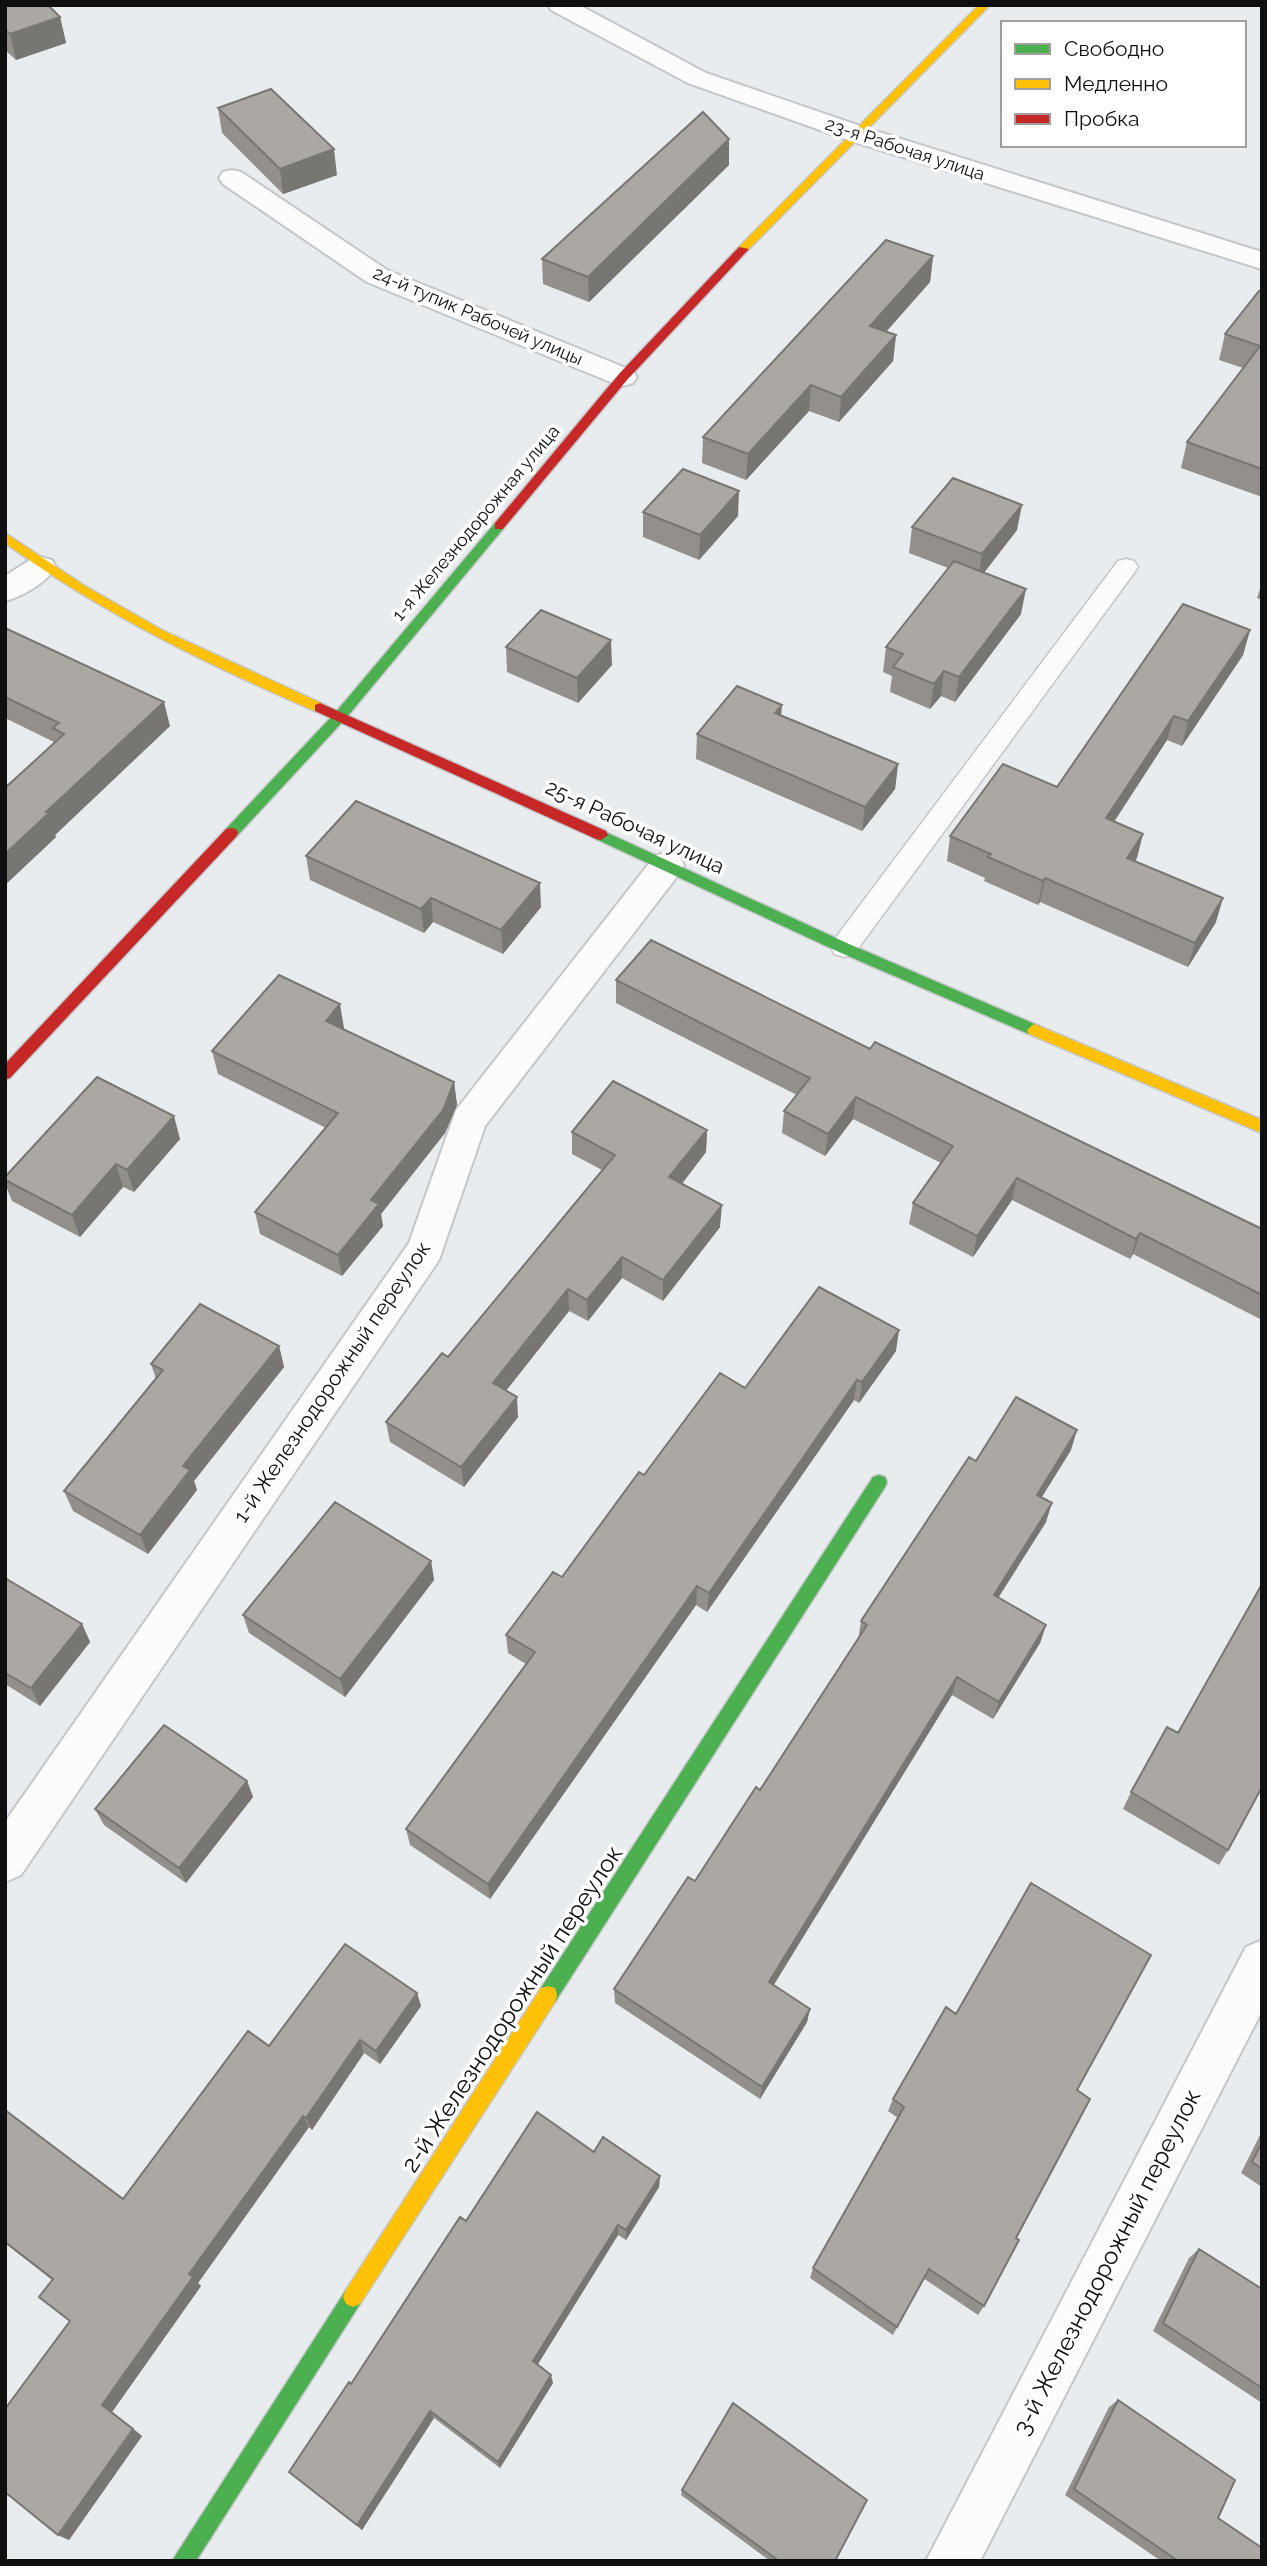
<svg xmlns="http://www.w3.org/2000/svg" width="1267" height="2566" font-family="Raleway,sans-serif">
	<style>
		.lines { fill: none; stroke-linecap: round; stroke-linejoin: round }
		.lane-casing { stroke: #c4c7c9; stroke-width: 3 }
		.street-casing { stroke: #c4c7c9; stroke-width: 4 }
		.fast-casing { stroke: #c4c7c9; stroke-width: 3 }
		.slow-casing { stroke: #c4c7c9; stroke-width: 3 }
		.jam-casing { stroke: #c4c7c9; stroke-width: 3 }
		.lane { fill: #fcfcfd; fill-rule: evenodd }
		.street { fill: #fcfcfd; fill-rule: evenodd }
		.fast { fill: #4caf50; fill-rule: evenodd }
		.slow { fill: #ffc107; fill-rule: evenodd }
		.jam { fill: #c62828; fill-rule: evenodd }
		.wall { fill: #93908c }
		.shaded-wall { fill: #787672 }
		.building { fill: #aba8a3; stroke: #787672; stroke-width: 2 }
		.labels { text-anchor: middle; stroke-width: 7; stroke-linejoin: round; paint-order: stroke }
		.far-street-label { font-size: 18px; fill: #0e0f11; stroke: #fff }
		.street-label { font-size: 21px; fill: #0e0f11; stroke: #fff }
		.near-street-label { font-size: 24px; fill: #0e0f11; stroke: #fff }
	</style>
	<rect width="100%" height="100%" fill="#e9ecef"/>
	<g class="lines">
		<defs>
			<path id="lane" d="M 1126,559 L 1134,561 L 1138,567 L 1134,573 L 854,954 L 844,957 L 834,954 L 831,947 L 834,940 L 1118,561 Z"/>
			<path id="street" d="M 548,5 L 579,5 L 706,73 L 866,128 L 1262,252 L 1262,269 L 848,140 L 688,83 L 551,10 Z
				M 232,170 L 241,172 L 387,270 L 633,371 L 637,377 L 633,383 L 623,386 L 613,383 L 367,282 L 223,184 L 219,178 L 223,172 Z
				M 41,557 L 52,560 L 56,567 C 47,582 22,597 5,601 L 5,576 L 30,560 Z
				M 667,852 L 679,856 L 684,865 L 679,874 L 485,1126 L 439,1260 L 21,1875 L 5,1882 L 5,1822 L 409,1243 L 456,1110 L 655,856 Z
				M 1262,1940 L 1262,2011 L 980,2561 L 926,2561 L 1246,1947 Z"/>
			<path id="fast" d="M 499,522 L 505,526 L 503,529 L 346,718 L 236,837 L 226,837 L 224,833 L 226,829 L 336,712 L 495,523 Z
				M 601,830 L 849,944 L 1039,1026 L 1041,1030 L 1039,1034 L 1029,1034 L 839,952 L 596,839 L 594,835 Z
				M 879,1475 L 885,1477 L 887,1482 L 885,1487 L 555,2002 L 548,2004 L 541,2002 L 539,1995 L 541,1988 L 873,1477 Z
				M 353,2287 L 360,2290 L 363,2297 L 360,2304 L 196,2561 L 172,2561 L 346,2290 Z"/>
			<path id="slow" d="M 979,5 L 990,5 L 747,251 L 739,251 L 739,247 Z
				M 5,533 L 85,586 L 162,630 L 325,705 L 327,708 L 325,711 L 315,711 C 206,664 102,613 5,543 Z
				M 1034,1024 L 1262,1120 L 1262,1133 L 1029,1034 L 1027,1030 Z
				M 548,1986 L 555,1988 L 557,1995 L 555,2002 L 360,2304 L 353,2307 L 346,2304 L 343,2297 L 346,2290 L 541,1988 Z"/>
			<path id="jam" d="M 739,247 L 749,249 L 627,380 L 503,529 L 495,529 L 495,523 L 619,374 Z
				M 320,703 L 606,831 L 608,835 L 601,840 L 596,839 L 315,711 L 315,705 Z
				M 231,828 L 236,829 L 238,833 L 236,837 L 10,1078 L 5,1080 L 5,1064 L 226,829 Z"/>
		</defs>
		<use href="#lane" class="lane-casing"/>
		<use href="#street" class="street-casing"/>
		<use href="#fast" class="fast-casing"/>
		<use href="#slow" class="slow-casing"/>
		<use href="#jam" class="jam-casing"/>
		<use href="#lane" class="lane"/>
		<use href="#street" class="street"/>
		<use href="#fast" class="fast"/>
		<use href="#slow" class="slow"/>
		<use href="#jam" class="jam"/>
	</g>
	<path class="wall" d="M 5,5 L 60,17 L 66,43 L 16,60 L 5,50 Z
		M 218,108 L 337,175 L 283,194 L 222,133 Z
		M 729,139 L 729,165 L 589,302 L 543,284 L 542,259 Z
		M 933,256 L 930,282 L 886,332 L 896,335 L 893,361 L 839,422 L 809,411 L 746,480 L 702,463 L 703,437 Z
		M 1262,292 L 1262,497 L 1181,468 L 1187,442 L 1243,368 L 1219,360 L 1225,334 Z
		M 643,512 L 738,516 L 699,560 L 643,537 Z
		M 912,527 L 1017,530 L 984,573 L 1021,614 L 955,702 L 941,696 L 930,709 L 890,692 L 892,676 L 883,672 L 886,647 L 948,568 L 909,553 Z
		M 1262,583 L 1262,600 L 1257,598 Z
		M 5,628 L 170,726 L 55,835 L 56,837 L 5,885 L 54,742 L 5,718 Z
		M 1250,630 L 1243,655 L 1182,746 L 1167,740 L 1114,822 L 1137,858 L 1135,861 L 1216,922 L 1188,967 L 1040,902 L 1038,905 L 984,881 L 985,878 L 947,861 L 950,836 L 1057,787 Z
		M 506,647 L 612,665 L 578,703 L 507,672 Z
		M 697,734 L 898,764 L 895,789 L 862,831 L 696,759 Z
		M 306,856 L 541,907 L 503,954 L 433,922 L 424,933 L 310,880 Z
		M 616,980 L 870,1049 L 1262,1229 L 1262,1320 L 1133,1254 L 1130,1259 L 1012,1200 L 973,1257 L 909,1224 L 913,1203 L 941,1163 L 853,1119 L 825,1156 L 782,1133 L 784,1111 L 797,1095 L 616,1003 Z
		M 344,1028 L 343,1029 L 454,1082 L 457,1105 L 445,1133 L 381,1214 L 383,1226 L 342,1276 L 260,1234 L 255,1212 L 326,1128 L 218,1074 L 212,1051 Z
		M 707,1130 L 706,1152 L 682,1184 L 720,1227 L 663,1301 L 622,1278 L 588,1321 L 569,1311 L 506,1391 L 518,1417 L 464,1487 L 390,1442 L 386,1422 L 448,1357 L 602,1170 L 572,1154 L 572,1132 Z
		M 180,1139 L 134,1192 L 123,1187 L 80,1237 L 12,1201 L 5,1184 L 5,1177 Z
		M 279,1346 L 284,1367 L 194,1481 L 197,1490 L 148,1554 L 73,1511 L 64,1491 L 156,1379 L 151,1364 Z
		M 896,1351 L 859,1403 L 854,1400 L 707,1612 L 696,1605 L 490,1899 L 410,1845 L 406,1829 L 526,1664 L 508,1653 L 506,1635 L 562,1577 L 644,1475 L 745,1388 Z
		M 1071,1450 L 1042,1497 L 1046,1522 L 998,1598 L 1046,1625 L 1040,1643 L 993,1719 L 952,1695 L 773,1985 L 810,2009 L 807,2022 L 760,2099 L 615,2003 L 614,1989 L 695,1881 L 760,1790 L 858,1640 L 861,1621 L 976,1461 Z
		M 431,1561 L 434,1580 L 345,1697 L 249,1633 L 243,1615 Z
		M 5,1578 L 82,1624 L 90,1642 L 40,1706 L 5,1684 Z
		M 247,1781 L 253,1797 L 186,1883 L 104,1825 L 95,1809 Z
		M 1131,1792 L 1228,1850 L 1219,1865 L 1123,1809 Z
		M 417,1993 L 421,2006 L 380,2064 L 364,2053 L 312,2130 L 309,2127 L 198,2283 L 201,2286 L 112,2412 L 142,2436 L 69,2540 L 58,2535 L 70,2322 L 52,2280 L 5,2243 L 5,2110 L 123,2199 L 269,2046 Z
		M 1077,2090 L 1016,2238 L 984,2306 L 978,2315 L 923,2278 L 893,2335 L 810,2278 L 813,2268 L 898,2118 L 888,2111 L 893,2099 Z
		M 1262,2131 L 1262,2187 L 1241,2173 Z
		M 594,2152 L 660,2176 L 659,2187 L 626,2240 L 618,2235 L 537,2365 L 553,2383 L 500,2468 L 434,2418 L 362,2530 L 289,2472 L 466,2221 Z
		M 1199,2249 L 1262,2289 L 1262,2403 L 1153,2331 L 1189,2258 Z
		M 1118,2400 L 1218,2518 L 1262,2561 L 1161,2561 L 1065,2495 L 1109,2407 Z
		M 682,2490 L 835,2561 L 770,2561 L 681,2495 Z"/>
	<path class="shaded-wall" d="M 60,17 L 66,43 L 16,60 L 10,34 Z
		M 729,139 L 729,165 L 589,302 L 588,277 Z
		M 334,149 L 337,175 L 283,194 L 280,169 Z
		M 933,256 L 930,282 L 868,352 L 870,326 Z
		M 896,335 L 893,361 L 839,422 L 841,397 Z
		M 811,385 L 809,411 L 746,480 L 748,454 Z
		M 739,491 L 738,516 L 699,560 L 700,535 Z
		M 1022,505 L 1017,530 L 978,580 L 982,554 Z
		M 1026,589 L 1021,614 L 955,702 L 959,677 Z
		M 1250,630 L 1243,655 L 1182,746 L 1188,721 Z
		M 611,640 L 612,665 L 578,703 L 577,678 Z
		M 944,671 L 941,696 L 930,709 L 934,684 Z
		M 164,702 L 170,726 L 55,835 L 56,837 L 5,885 L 5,854 L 46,812 Z
		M 782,705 L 780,730 L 775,713 Z
		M 1174,716 L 1167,740 L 1100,843 L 1106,818 Z
		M 898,764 L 895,789 L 862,831 L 865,807 Z
		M 1143,834 L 1137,858 L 1121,882 L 1127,858 Z
		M 1045,878 L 1040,902 L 1038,905 L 1043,881 Z
		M 540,883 L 541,907 L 503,954 L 501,930 Z
		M 431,898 L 433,922 L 424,933 L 421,909 Z
		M 1223,898 L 1216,922 L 1188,967 L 1195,943 Z
		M 340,1004 L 344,1028 L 330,1044 L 326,1021 Z
		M 454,1082 L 457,1105 L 445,1133 L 381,1214 L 383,1226 L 342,1276 L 338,1255 L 371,1200 Z
		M 856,1097 L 853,1119 L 825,1156 L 828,1134 Z
		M 174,1116 L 180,1139 L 134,1192 L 127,1170 Z
		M 707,1130 L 706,1152 L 669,1200 L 669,1177 Z
		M 116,1164 L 123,1187 L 80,1237 L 72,1215 Z
		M 1017,1178 L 1012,1200 L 973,1257 L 977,1236 Z
		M 722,1205 L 720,1227 L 663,1301 L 663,1280 Z
		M 1140,1233 L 1133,1254 L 1130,1259 L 1136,1239 Z
		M 622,1257 L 622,1278 L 588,1321 L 587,1300 Z
		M 568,1289 L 569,1311 L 495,1404 L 493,1383 Z
		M 899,1330 L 896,1351 L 859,1403 L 862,1382 Z
		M 279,1346 L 284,1367 L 194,1481 L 197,1490 L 148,1554 L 140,1535 L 183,1466 Z
		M 857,1380 L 854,1400 L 707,1612 L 709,1593 Z
		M 517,1397 L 518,1417 L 464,1487 L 461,1467 Z
		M 1077,1430 L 1071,1450 L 1031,1514 L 1037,1495 Z
		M 1052,1503 L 1046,1522 L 988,1614 L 994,1595 Z
		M 431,1561 L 434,1580 L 345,1697 L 340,1679 Z
		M 697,1586 L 696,1605 L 490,1899 L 488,1884 Z
		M 82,1624 L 90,1642 L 40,1706 L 31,1688 Z
		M 1046,1625 L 1040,1643 L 993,1719 L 999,1702 Z
		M 957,1677 L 952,1695 L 767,1996 L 769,1982 Z
		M 247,1781 L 253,1797 L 186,1883 L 179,1868 Z
		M 417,1993 L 421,2006 L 380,2064 L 376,2051 Z
		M 810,2009 L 807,2022 L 760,2099 L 762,2087 Z
		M 360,2040 L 364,2053 L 312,2130 L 306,2118 Z
		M 303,2116 L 309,2127 L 198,2283 L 201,2286 L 112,2412 L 142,2436 L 69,2540 L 58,2535 L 102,2405 L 189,2274 Z
		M 660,2176 L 659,2187 L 626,2240 L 626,2230 Z
		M 618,2225 L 618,2235 L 535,2369 L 533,2361 Z
		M 551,2375 L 553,2383 L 500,2468 L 498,2462 Z
		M 430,2411 L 434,2418 L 362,2530 L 357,2525 Z"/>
	<path class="building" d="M 5,5 L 48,5 L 60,17 L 10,34 L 5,30 Z
		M 271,89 L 334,149 L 280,169 L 218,108 Z
		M 703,112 L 729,139 L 588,277 L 542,259 Z
		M 886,240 L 933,256 L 870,326 L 896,335 L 841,397 L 811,385 L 748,454 L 703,437 Z
		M 1259,291 L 1262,292 L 1262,469 L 1187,442 L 1260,346 L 1225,334 Z
		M 683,469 L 739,491 L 700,535 L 643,512 Z
		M 953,478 L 1022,505 L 982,554 L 912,527 Z
		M 954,561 L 1026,589 L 959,677 L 944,671 L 934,684 L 893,667 L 903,654 L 886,647 Z
		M 1183,604 L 1250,630 L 1188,721 L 1174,716 L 1106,818 L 1143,834 L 1127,858 L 1223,898 L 1195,943 L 1045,878 L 1043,881 L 988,857 L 991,854 L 950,836 L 1003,764 L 1057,787 Z
		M 541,610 L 611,640 L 577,678 L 506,647 Z
		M 5,628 L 164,702 L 46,812 L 49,813 L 5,854 L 5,788 L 64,734 L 53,728 L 59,723 L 5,697 Z
		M 737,686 L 782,705 L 775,713 L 898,764 L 865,807 L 697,734 Z
		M 356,801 L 540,883 L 501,930 L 431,898 L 421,909 L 306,856 Z
		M 651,940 L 870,1049 L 875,1042 L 1262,1229 L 1262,1295 L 1140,1233 L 1136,1239 L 1017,1178 L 977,1236 L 913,1203 L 953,1146 L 856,1097 L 828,1134 L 784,1111 L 810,1078 L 616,980 Z
		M 279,975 L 340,1004 L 326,1021 L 454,1082 L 443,1110 L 371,1200 L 379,1204 L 338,1255 L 255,1212 L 338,1113 L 212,1051 Z
		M 97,1077 L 174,1116 L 127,1170 L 116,1164 L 72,1215 L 5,1180 L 5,1177 Z
		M 613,1081 L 707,1130 L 669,1177 L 722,1205 L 663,1280 L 622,1257 L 587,1300 L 568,1289 L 493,1383 L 517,1397 L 461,1467 L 386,1422 L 442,1353 L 448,1357 L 615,1155 L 572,1132 Z
		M 819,1287 L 899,1330 L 862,1382 L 857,1380 L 709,1593 L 697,1586 L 488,1884 L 406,1829 L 535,1652 L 506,1635 L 553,1572 L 562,1577 L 639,1472 L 644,1475 L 720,1373 L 745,1388 Z
		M 200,1304 L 279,1346 L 183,1466 L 190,1470 L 140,1535 L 64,1491 L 163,1370 L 151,1364 Z
		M 1016,1397 L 1077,1430 L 1037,1495 L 1052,1503 L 994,1595 L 1046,1625 L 999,1702 L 957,1677 L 769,1982 L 810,2009 L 762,2087 L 614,1989 L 688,1877 L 695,1881 L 756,1787 L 760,1790 L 867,1625 L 861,1621 L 969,1457 L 976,1461 Z
		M 335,1502 L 431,1561 L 340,1679 L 243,1615 Z
		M 5,1578 L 82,1624 L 31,1688 L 5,1673 Z
		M 1262,1584 L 1262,1787 L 1228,1850 L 1131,1792 L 1167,1727 L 1178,1733 Z
		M 164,1725 L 247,1781 L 179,1868 L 95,1809 Z
		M 1031,1883 L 1151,1955 L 1077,2090 L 1090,2099 L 1016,2238 L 1019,2240 L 984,2306 L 929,2269 L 897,2327 L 813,2268 L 904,2107 L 893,2099 L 946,2007 L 956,2014 Z
		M 345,1944 L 417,1993 L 376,2051 L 360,2040 L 306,2118 L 303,2116 L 189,2274 L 193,2277 L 102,2405 L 133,2429 L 58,2535 L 5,2492 L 5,2409 L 70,2321 L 39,2297 L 53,2279 L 5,2242 L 5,2110 L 123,2199 L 248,2031 L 269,2046 Z
		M 537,2112 L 594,2152 L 603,2137 L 660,2176 L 626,2230 L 618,2225 L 533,2361 L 551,2375 L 498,2462 L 430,2411 L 357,2525 L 289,2472 L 349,2382 L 351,2384 L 460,2217 L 466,2221 Z
		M 1262,2142 L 1262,2169 L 1252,2162 Z
		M 1199,2249 L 1262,2289 L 1262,2388 L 1163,2323 Z
		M 1118,2400 L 1235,2480 L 1218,2518 L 1262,2548 L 1262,2561 L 1178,2561 L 1074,2489 Z
		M 733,2403 L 867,2500 L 835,2561 L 779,2561 L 682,2490 Z"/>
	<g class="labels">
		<g class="far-street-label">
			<text transform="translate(905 149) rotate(18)" y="6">23-я Рабочая улица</text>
			<text transform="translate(478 316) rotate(23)" y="6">24-й тупик Рабочей улицы</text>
			<text transform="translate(476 523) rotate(-50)" y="6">1-я Железнодорожная улица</text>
		</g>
		<g class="street-label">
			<text transform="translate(635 827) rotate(25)" y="7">25-я Рабочая улица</text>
			<text transform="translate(332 1382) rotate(-56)" y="7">1-й Железнодорожный переулок</text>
		</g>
		<g class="near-street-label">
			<text transform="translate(512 2009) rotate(-57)" y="8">2-й Железнодорожный переулок</text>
			<text transform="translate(1107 2262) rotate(-63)" y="8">3-й Железнодорожный переулок</text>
		</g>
	</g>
	<rect width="1267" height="2566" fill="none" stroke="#0e0f11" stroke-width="14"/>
	<rect x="1001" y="21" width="245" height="126" fill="#ffffff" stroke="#9f9fa0" stroke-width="2"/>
	<rect x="1015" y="44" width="35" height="10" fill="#4caf50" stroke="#9f9fa0" stroke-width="2"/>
	<text x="1064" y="56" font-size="21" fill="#0e0f11">Свободно</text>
	<rect x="1015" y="79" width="35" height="10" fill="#ffc107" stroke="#9f9fa0" stroke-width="2"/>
	<text x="1064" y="91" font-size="21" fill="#0e0f11">Медленно</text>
	<rect x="1015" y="114" width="35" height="10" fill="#c62828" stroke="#9f9fa0" stroke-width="2"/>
	<text x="1064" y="126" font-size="21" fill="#0e0f11">Пробка</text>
</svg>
